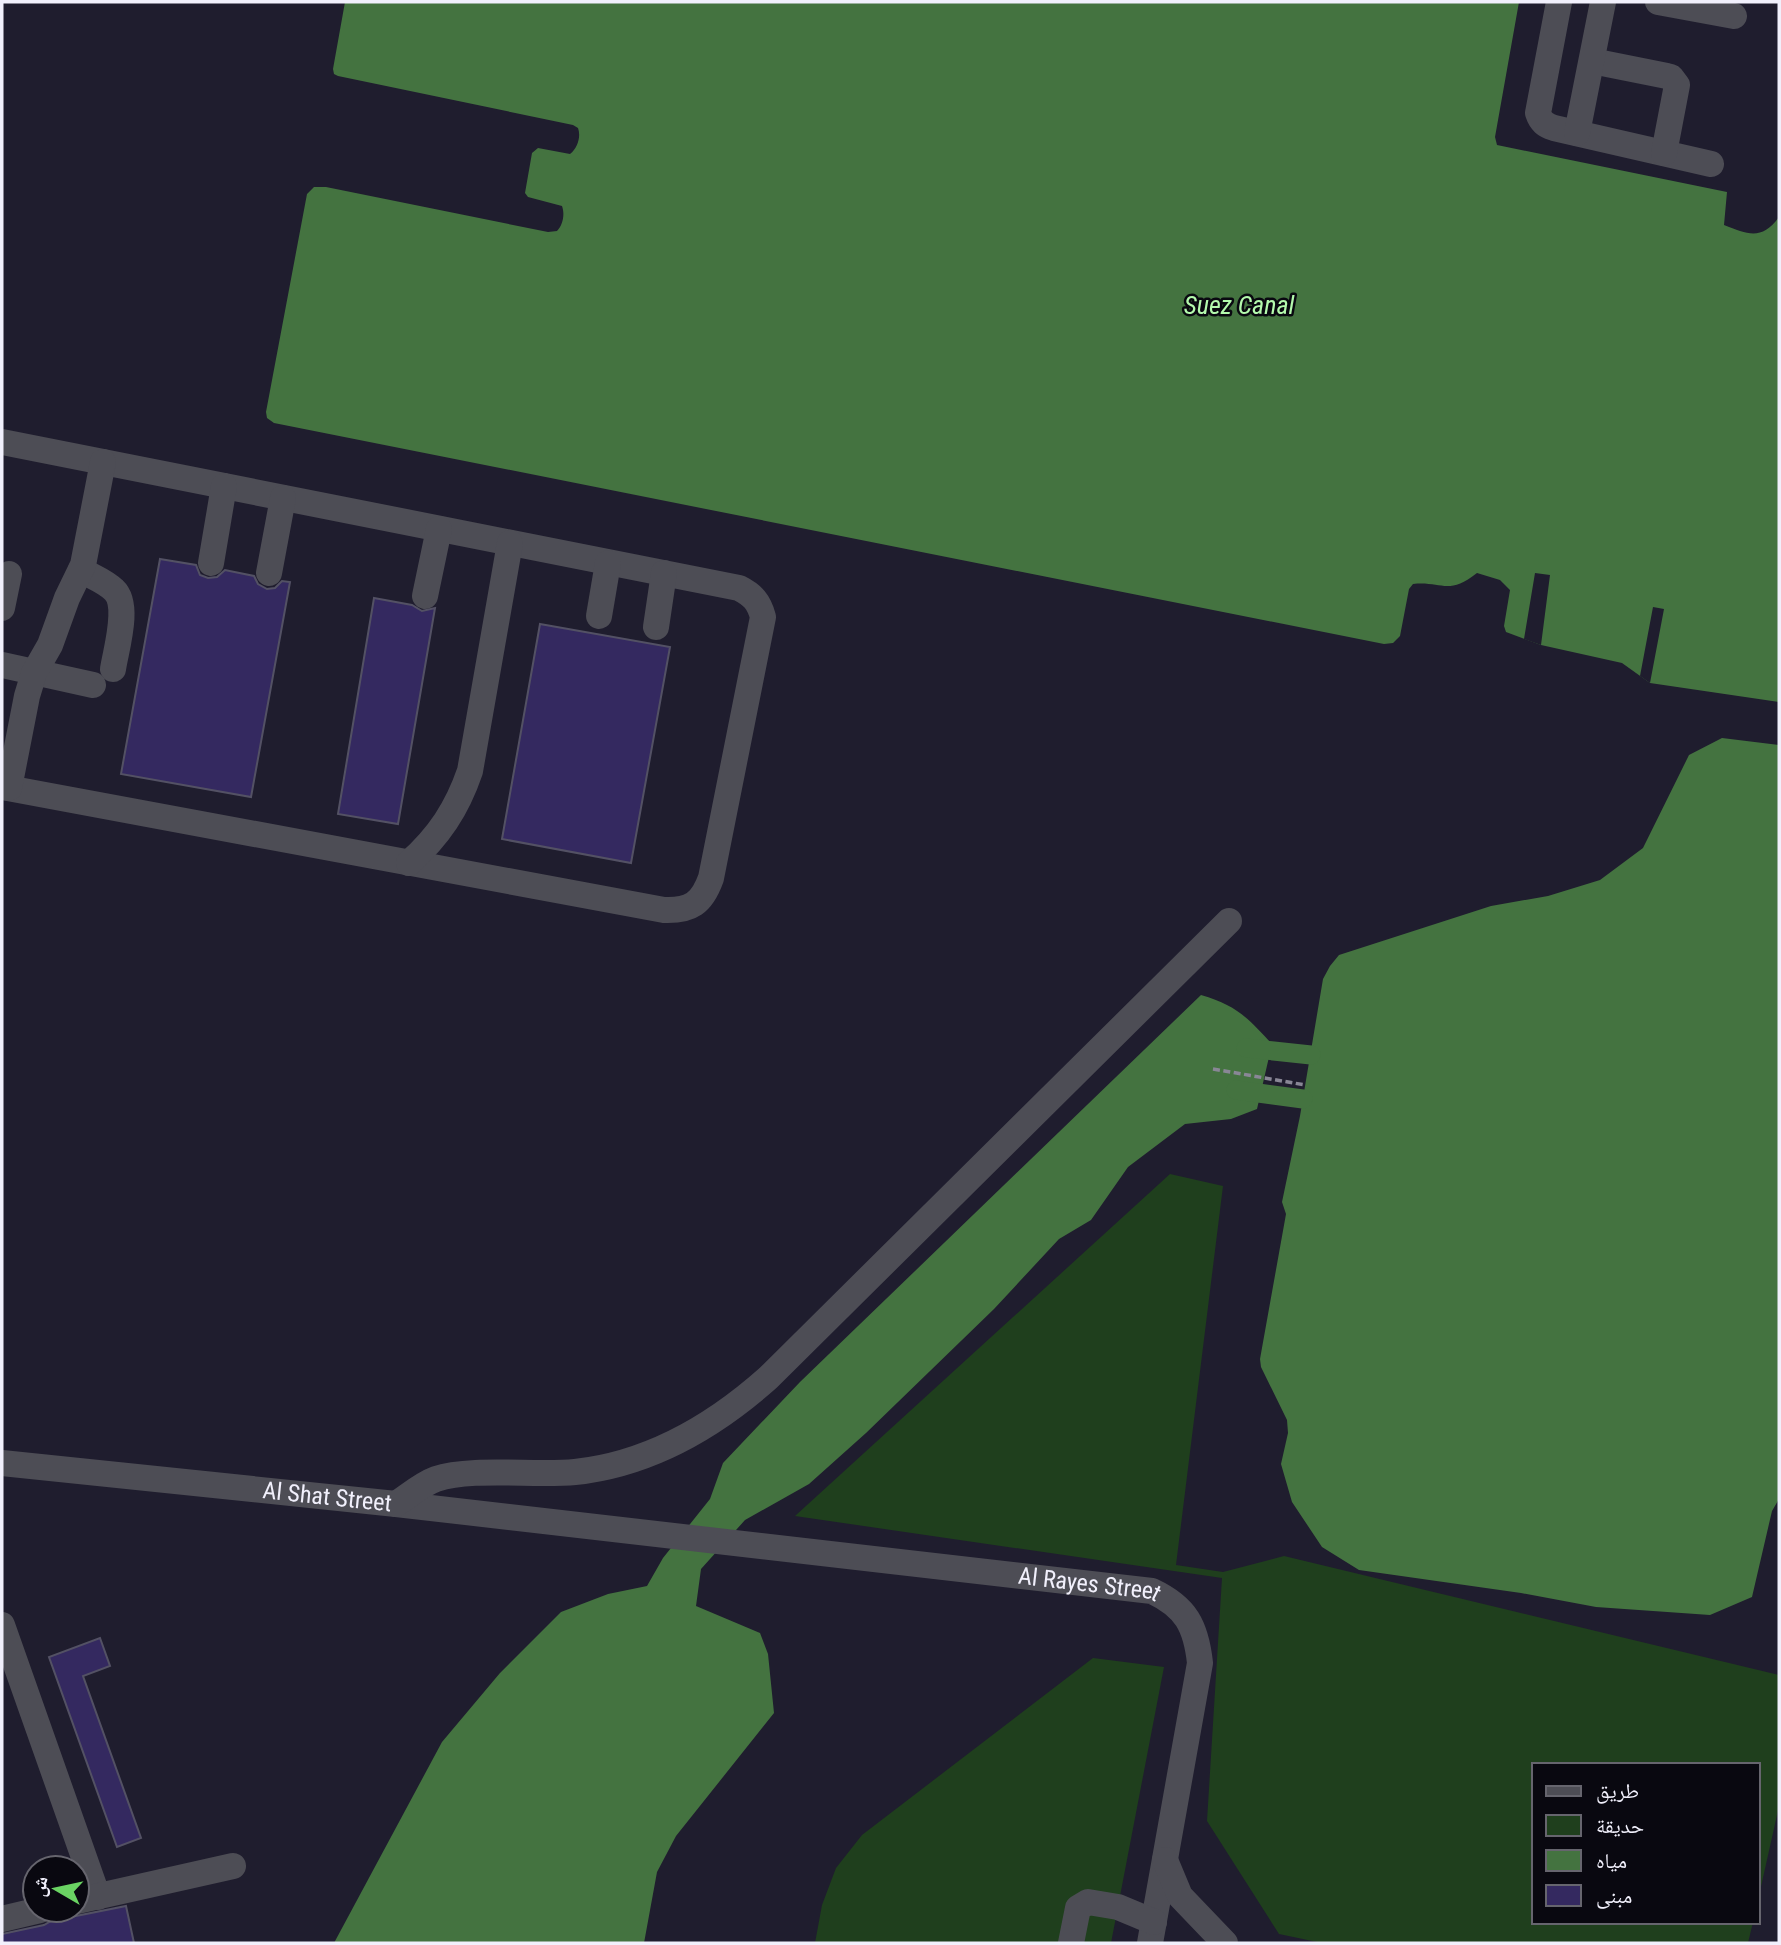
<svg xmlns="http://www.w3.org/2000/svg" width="1781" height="1945" font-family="'Roboto Condensed','Noto Naskh Arabic',sans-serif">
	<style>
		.green { fill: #1f3f1d }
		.water { fill: #447340 }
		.pier { fill: #1f1d2e }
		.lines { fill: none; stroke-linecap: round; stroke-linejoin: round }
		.canal { stroke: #447340; stroke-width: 19 }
		.building { fill: #342960; stroke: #535164; stroke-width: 2 }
		.path { stroke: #898796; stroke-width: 3.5; stroke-dasharray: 7 3.5; stroke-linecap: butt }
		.minor { stroke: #4d4d55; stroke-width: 26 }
		.labels { text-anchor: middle; stroke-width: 5; stroke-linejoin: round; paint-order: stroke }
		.street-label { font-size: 24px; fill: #f1f0fc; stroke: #090810 }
		.water-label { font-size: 26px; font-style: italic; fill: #b4faad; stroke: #090810 }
	</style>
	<rect width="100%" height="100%" fill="#1f1d2e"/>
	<path class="green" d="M 1170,1174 L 1223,1186 L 1176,1565 L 1223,1572 L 1284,1556 L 1779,1675 L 1779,1806 L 1758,1900 L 1758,1765 L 1534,1765 L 1534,1922 L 1753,1922 L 1748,1943 L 1322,1943 L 1279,1934 L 1207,1821 L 1222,1578 L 795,1516 Z
		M 1093,1658 L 1164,1667 L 1111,1943 L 815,1943 L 822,1905 L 836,1868 L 862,1835 Z"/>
	<path class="water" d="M 345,2 L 1519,2 L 1495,137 L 1497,145 L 1727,192 L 1724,225 C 1749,235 1762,240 1779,217 L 1779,702 L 1650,683 L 1622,663 L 1541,645 L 1506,632 L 1504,626 L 1510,590 L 1500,580 L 1477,573 C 1448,596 1442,581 1413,584 L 1409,589 L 1400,636 L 1393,643 L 1384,644 L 274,423 L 267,418 L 266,412 L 307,194 L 314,187 L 326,187 L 548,232 L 557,231 C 563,225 565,214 562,206 L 528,197 L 525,193 L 532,153 L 538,148 L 570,154 C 578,148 581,136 578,128 L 573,125 L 338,76 L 334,74 L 333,69 Z
		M 1722,738 L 1779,745 L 1779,1499 L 1772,1511 L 1752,1597 L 1710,1615 L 1596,1607 L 1521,1593 L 1359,1570 L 1322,1547 L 1292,1502 L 1281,1464 L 1288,1433 L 1287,1420 L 1261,1367 L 1260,1359 L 1286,1214 L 1282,1202 L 1300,1116 L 1323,979 L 1330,966 L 1339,955 L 1491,906 L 1548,896 L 1600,880 L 1643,848 L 1689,755 Z
		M 1201,995 C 1236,1005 1248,1018 1272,1044 L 1257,1109 L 1231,1119 L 1185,1124 L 1128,1167 L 1091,1220 L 1059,1239 L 994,1309 L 866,1433 L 809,1484 L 745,1520 L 701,1569 L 696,1606 L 760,1633 L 768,1654 L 774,1713 L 676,1836 L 657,1872 L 644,1943 L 334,1943 L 442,1742 L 500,1673 L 561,1612 L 608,1594 L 647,1586 L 663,1558 L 710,1499 L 723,1463 L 800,1382 Z"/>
	<path class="pier" d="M 1535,573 L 1550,575 L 1541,645 L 1524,639 Z
		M 1653,607 L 1664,609 L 1650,683 L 1640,676 Z"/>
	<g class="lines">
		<path class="canal" d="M 1246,1048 L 1311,1055
			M 1236,1090 L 1303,1099"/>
	</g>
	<path class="building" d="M 160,559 L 196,565 L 200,575 L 208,578 L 217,577 L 225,570 L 254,576 L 258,584 L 267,589 L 275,588 L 282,581 L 290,582 L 251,797 L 121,774 Z
		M 374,598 L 412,605 L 422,611 L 435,608 L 398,824 L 338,814 Z
		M 540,624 L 670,647 L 631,863 L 502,839 Z
		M 100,1638 L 110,1666 L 83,1676 L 141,1838 L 117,1847 L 49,1657 Z
		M 126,1906 L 134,1943 L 2,1943 L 2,1934 L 44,1925 L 51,1921 Z"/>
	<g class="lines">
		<path class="path" d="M 1213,1069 L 1305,1085"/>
		<g class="minor">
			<path d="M 1559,2 L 1538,113 C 1541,122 1545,125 1554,128 L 1711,164"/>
			<path d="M 1658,2 L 1734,16"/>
			<path d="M 1592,61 L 1667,76 L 1671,77 L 1677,85 L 1664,153"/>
			<path d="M 1577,133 L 1603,2"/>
			<path d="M 2,442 L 739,588 C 753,595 759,602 763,617 L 711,878 C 702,903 691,911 664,910 L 2,787"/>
			<path d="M 211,563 L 224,486"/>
			<path d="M 81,570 C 91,576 105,581 114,590 C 130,605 116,649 113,669"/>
			<path d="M 269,573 L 283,498"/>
			<path d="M 425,596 L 439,529"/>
			<path d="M 2,608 L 9,574"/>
			<path d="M 599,616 L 608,563"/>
			<path d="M 656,627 L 664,573"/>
			<path d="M 2,665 L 93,685"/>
			<path d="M 9,788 L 27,696 L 34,673 L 50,645 L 67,598 L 83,565 L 103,462"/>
			<path d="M 409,863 C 439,836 457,809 470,771 L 510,543"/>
			<path id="s1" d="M 2,1463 L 396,1504 L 1152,1591 C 1186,1607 1196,1626 1200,1663 L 1150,1943"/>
			<path d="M 396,1504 C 408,1496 422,1484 436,1479 C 471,1467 536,1476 575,1472 C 650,1464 713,1427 768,1378 L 1229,921"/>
			<path d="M 2,1625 L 98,1897"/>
			<path d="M 1165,1860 L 1180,1896 L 1225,1943"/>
			<path d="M 77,1901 L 233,1866"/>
			<path d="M 2,1919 L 40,1910"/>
			<path d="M 1071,1943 L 1078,1908 L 1088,1902 L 1118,1907 L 1154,1922"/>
		</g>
	</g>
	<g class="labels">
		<g class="street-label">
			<text dy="8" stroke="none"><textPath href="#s1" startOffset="327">Al Shat Street</textPath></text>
			<text dy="8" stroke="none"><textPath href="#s1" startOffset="1094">Al Rayes Street</textPath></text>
		</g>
		<g class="water-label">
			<text x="1239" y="314">Suez Canal</text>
		</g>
	</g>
	<rect width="1781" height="1945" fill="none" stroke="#f1f0fc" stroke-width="7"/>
	<rect x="1532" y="1763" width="228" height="161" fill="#090810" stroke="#66656e" stroke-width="2"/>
	<rect x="1546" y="1786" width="35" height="10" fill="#4d4d55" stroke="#66656e" stroke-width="2"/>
	<text x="1596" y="1798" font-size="21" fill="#f1f0fc">طريق</text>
	<rect x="1546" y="1815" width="35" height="21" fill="#1f3f1d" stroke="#66656e" stroke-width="2"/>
	<text x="1596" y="1833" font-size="21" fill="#f1f0fc">حديقة</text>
	<rect x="1546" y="1850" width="35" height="21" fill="#447340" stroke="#66656e" stroke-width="2"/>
	<text x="1596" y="1868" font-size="21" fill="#f1f0fc">مياه</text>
	<rect x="1546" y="1885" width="35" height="21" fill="#342960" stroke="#66656e" stroke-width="2"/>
	<text x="1596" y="1903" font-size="21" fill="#f1f0fc">مبنى</text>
	<g transform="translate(56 1889) rotate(279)"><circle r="33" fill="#090810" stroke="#66656e" stroke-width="2"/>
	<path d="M0-5L12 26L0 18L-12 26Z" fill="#6ad363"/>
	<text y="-10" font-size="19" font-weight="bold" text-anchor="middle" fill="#f1f0fc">ش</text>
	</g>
</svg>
